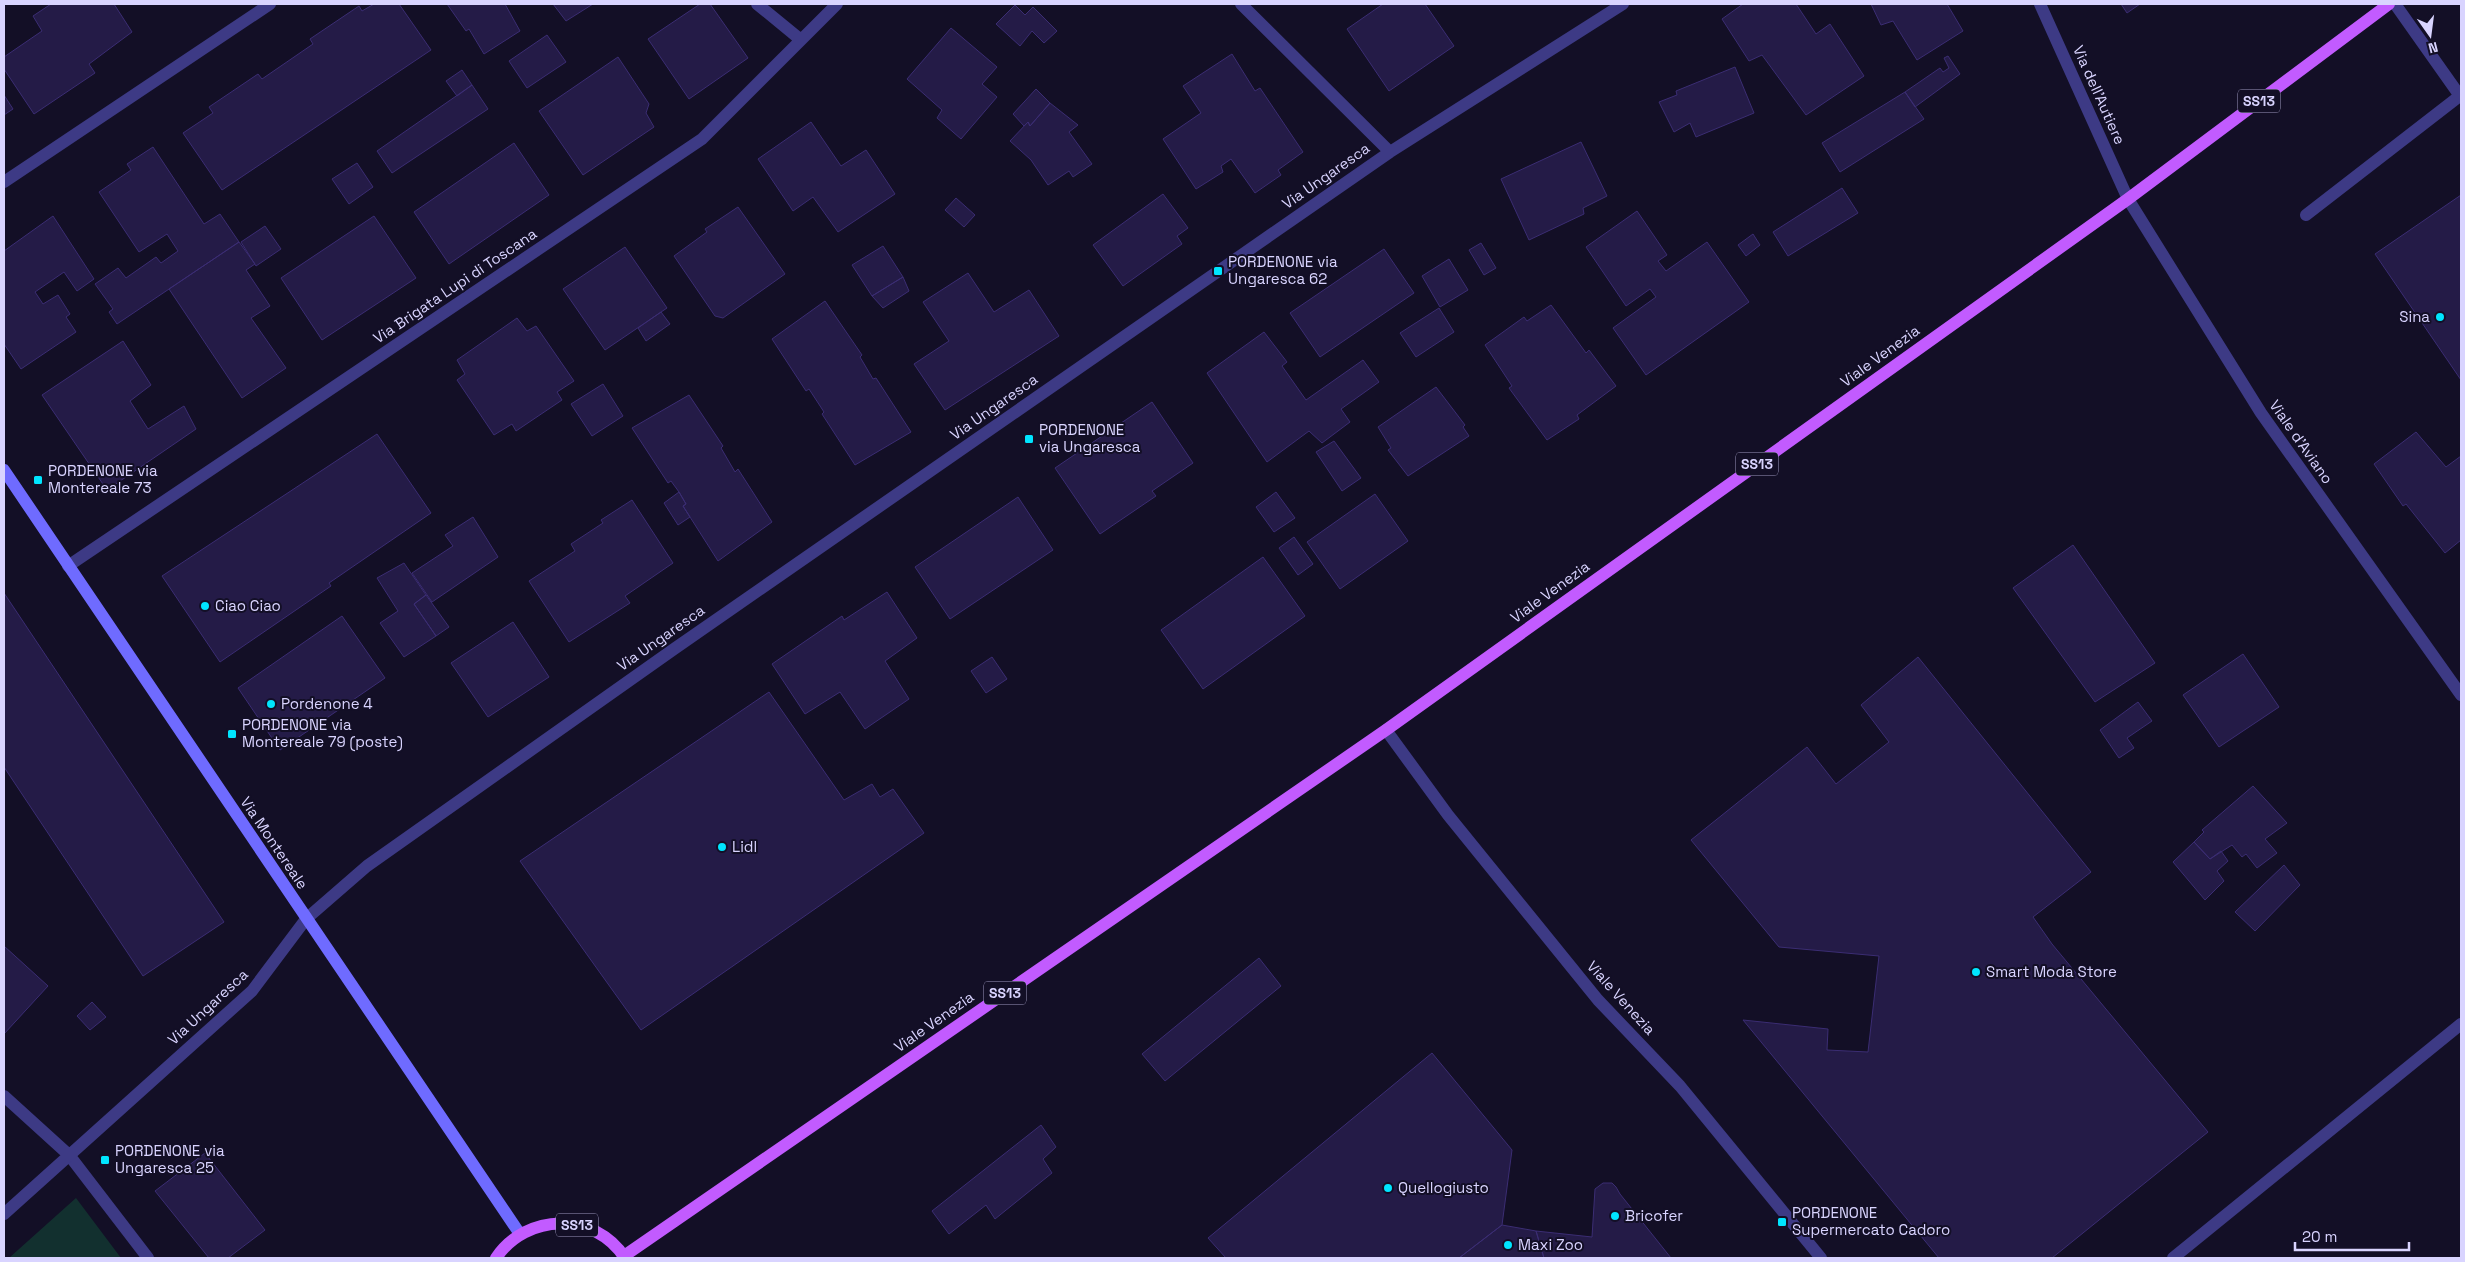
<svg xmlns="http://www.w3.org/2000/svg" width="2465" height="1262" font-family="'Space Grotesk',sans-serif">
	<style>
		.green { fill: #12302f }
		.building { fill: #241b47; stroke: #3b2d73 }
		.lines { fill: none; stroke-linecap: round; stroke-linejoin: round }
		.service { stroke: #3d3a85; stroke-width: 12 }
		.minor { stroke: #3d3a85; stroke-width: 12 }
		.secondary { stroke: #6f6bff; stroke-width: 12 }
		.primary { stroke: #c25bff; stroke-width: 12 }
		.poi-dot { fill: #00e5ff; stroke: #130f26; stroke-width: 2 }
		.labels { text-anchor: middle; stroke-width: 4; stroke-linejoin: round; paint-order: stroke }
		.shield { fill: #130f26; stroke: #9e99be; stroke-width: 1 }
		.shield-label { font-size: 14px; font-weight: bold; fill: #d9d4ff }
		.street-label { font-size: 15px; fill: #d9d4ff; stroke: #130f26 }
		.poi-label { font-size: 15px; fill: #d9d4ff; stroke: #130f26; text-anchor: start }
	</style>
	<rect width="100%" height="100%" fill="#130f26"/>
	<path class="green" d="M 76,1198 L 121,1258 L 9,1258 Z"/>
	<path class="building" d="M 51,4 L 114,4 L 132,32 L 89,64 L 95,73 L 34,114 L 4,69 L 4,57 L 42,31 L 33,16 Z
		M 374,4 L 399,4 L 431,50 L 222,190 L 183,133 L 213,113 L 209,107 L 258,74 L 262,79 L 313,44 L 310,39 L 359,6 L 362,11 Z
		M 447,4 L 505,4 L 520,31 L 484,54 L 469,29 L 466,31 Z
		M 553,4 L 593,4 L 566,21 Z
		M 700,4 L 710,4 L 748,58 L 689,99 L 648,39 Z
		M 1383,4 L 1425,4 L 1454,46 L 1389,91 L 1347,29 Z
		M 1743,4 L 1796,4 L 1816,34 L 1830,24 L 1864,76 L 1806,115 L 1762,55 L 1749,61 L 1722,19 Z
		M 1871,4 L 1947,4 L 1963,31 L 1917,60 L 1893,21 L 1881,25 Z
		M 2121,4 L 2140,4 L 2127,13 Z
		M 1015,5 L 1025,15 L 1033,7 L 1057,31 L 1044,43 L 1032,31 L 1020,46 L 996,24 Z
		M 951,28 L 997,67 L 982,84 L 997,97 L 961,139 L 937,118 L 942,110 L 907,79 Z
		M 547,35 L 566,62 L 527,88 L 509,61 Z
		M 1232,54 L 1255,91 L 1260,88 L 1303,152 L 1278,170 L 1281,175 L 1255,193 L 1231,159 L 1221,166 L 1223,172 L 1196,189 L 1163,139 L 1201,113 L 1183,86 Z
		M 1948,56 L 1960,74 L 1915,107 L 1905,92 L 1940,68 L 1943,72 L 1949,68 L 1944,58 Z
		M 618,57 L 649,104 L 646,113 L 654,127 L 583,175 L 539,111 Z
		M 1735,67 L 1754,113 L 1696,137 L 1690,123 L 1674,132 L 1659,102 L 1677,95 L 1676,91 Z
		M 462,70 L 472,85 L 457,96 L 446,81 Z
		M 472,85 L 488,109 L 392,173 L 377,151 Z
		M 1036,89 L 1050,103 L 1030,126 L 1028,122 L 1024,126 L 1013,114 Z
		M 1905,92 L 1924,119 L 1840,172 L 1822,143 Z
		M 4,95 L 13,109 L 4,115 Z
		M 1050,103 L 1078,125 L 1069,132 L 1092,164 L 1073,177 L 1069,171 L 1048,185 L 1031,160 L 1010,141 L 1028,122 L 1030,126 Z
		M 811,122 L 841,166 L 866,150 L 895,194 L 838,232 L 813,197 L 793,211 L 758,159 Z
		M 1581,142 L 1607,196 L 1583,208 L 1584,214 L 1529,240 L 1501,179 Z
		M 514,143 L 549,195 L 449,264 L 414,212 Z
		M 153,147 L 204,224 L 220,214 L 239,242 L 117,324 L 109,312 L 113,309 L 95,284 L 118,268 L 126,278 L 156,257 L 161,263 L 178,251 L 167,234 L 139,252 L 99,192 L 131,170 L 127,164 Z
		M 357,163 L 373,187 L 349,204 L 332,179 Z
		M 1842,188 L 1858,213 L 1788,256 L 1773,232 Z
		M 1163,194 L 1188,228 L 1177,236 L 1182,244 L 1123,286 L 1093,245 Z
		M 2461,195 L 2461,380 L 2375,254 Z
		M 956,198 L 975,215 L 964,227 L 945,210 Z
		M 738,207 L 785,274 L 723,318 L 715,316 L 674,256 L 707,232 L 705,229 Z
		M 1637,211 L 1667,255 L 1658,261 L 1666,271 L 1707,242 L 1749,302 L 1646,375 L 1613,328 L 1656,297 L 1650,289 L 1626,306 L 1586,247 Z
		M 53,216 L 94,279 L 77,291 L 64,272 L 35,292 L 43,304 L 58,295 L 70,314 L 66,317 L 76,332 L 21,369 L 4,344 L 4,251 Z
		M 374,216 L 416,278 L 322,340 L 281,278 Z
		M 265,226 L 281,249 L 256,266 L 241,242 Z
		M 1753,234 L 1760,245 L 1746,256 L 1738,245 Z
		M 239,242 L 255,264 L 246,270 L 270,306 L 251,318 L 286,368 L 242,398 L 169,289 Z
		M 1481,243 L 1496,268 L 1484,275 L 1469,250 Z
		M 883,246 L 903,277 L 872,296 L 852,265 Z
		M 625,247 L 667,308 L 605,350 L 563,289 Z
		M 1384,249 L 1414,293 L 1320,357 L 1290,313 Z
		M 1449,259 L 1468,290 L 1440,307 L 1422,276 Z
		M 968,273 L 994,312 L 1029,290 L 1059,336 L 945,410 L 914,364 L 949,341 L 923,302 Z
		M 903,277 L 909,291 L 883,308 L 872,296 Z
		M 825,301 L 862,355 L 860,357 L 873,379 L 876,378 L 911,432 L 855,465 L 822,414 L 824,412 L 809,389 L 806,391 L 772,339 Z
		M 1551,305 L 1586,353 L 1589,350 L 1616,386 L 1577,415 L 1579,419 L 1547,440 L 1509,388 L 1512,386 L 1485,345 L 1524,317 L 1527,321 Z
		M 1439,308 L 1454,332 L 1416,357 L 1400,333 Z
		M 661,312 L 670,324 L 646,341 L 638,328 Z
		M 517,318 L 527,331 L 536,326 L 574,381 L 557,392 L 562,400 L 516,431 L 512,424 L 494,435 L 457,380 L 465,374 L 457,360 Z
		M 1264,332 L 1287,362 L 1282,366 L 1306,400 L 1363,360 L 1379,382 L 1341,409 L 1350,422 L 1322,443 L 1309,431 L 1267,462 L 1207,373 Z
		M 123,341 L 151,385 L 130,401 L 148,429 L 184,406 L 196,429 L 107,490 L 42,395 Z
		M 603,384 L 623,416 L 592,436 L 571,404 Z
		M 1436,387 L 1465,425 L 1463,427 L 1469,436 L 1408,476 L 1388,450 L 1391,448 L 1378,427 Z
		M 689,395 L 723,446 L 721,448 L 735,472 L 738,469 L 772,522 L 718,561 L 683,506 L 686,504 L 679,492 L 671,481 L 668,483 L 632,428 Z
		M 1152,402 L 1193,463 L 1152,491 L 1156,496 L 1100,534 L 1055,468 Z
		M 2416,432 L 2446,467 L 2461,456 L 2461,540 L 2445,553 L 2406,504 L 2403,506 L 2374,464 Z
		M 377,434 L 431,513 L 329,583 L 331,586 L 220,662 L 162,576 Z
		M 1334,441 L 1361,478 L 1342,491 L 1316,452 Z
		M 679,492 L 686,504 L 683,506 L 690,517 L 678,525 L 664,503 Z
		M 1276,492 L 1295,518 L 1274,532 L 1256,507 Z
		M 1375,494 L 1408,541 L 1340,589 L 1307,542 Z
		M 1018,497 L 1053,550 L 950,619 L 915,567 Z
		M 632,500 L 673,563 L 625,596 L 630,603 L 569,642 L 529,581 L 575,551 L 571,544 L 603,523 L 601,520 Z
		M 473,517 L 498,557 L 432,602 L 412,573 L 453,546 L 445,535 Z
		M 1294,537 L 1313,564 L 1298,575 L 1279,548 Z
		M 2073,545 L 2155,663 L 2095,702 L 2013,588 Z
		M 1263,557 L 1305,616 L 1203,689 L 1161,630 Z
		M 404,563 L 426,595 L 414,604 L 436,636 L 404,657 L 380,623 L 398,611 L 377,578 Z
		M 887,592 L 917,638 L 885,661 L 909,699 L 865,729 L 840,692 L 805,714 L 772,664 L 842,616 L 844,620 Z
		M 4,593 L 224,922 L 143,976 L 4,767 Z
		M 426,595 L 449,627 L 436,636 L 414,604 Z
		M 342,616 L 385,678 L 280,750 L 238,688 Z
		M 513,622 L 549,677 L 488,717 L 451,663 Z
		M 2243,654 L 2279,707 L 2219,747 L 2183,695 Z
		M 992,657 L 1007,679 L 986,693 L 971,671 Z
		M 1918,657 L 2091,872 L 2033,917 L 2052,944 L 2208,1132 L 2052,1258 L 1939,1258 L 1743,1020 L 1828,1029 L 1827,1050 L 1868,1052 L 1879,956 L 1779,947 L 1691,840 L 1807,747 L 1836,784 L 1889,742 L 1861,705 Z
		M 769,692 L 844,800 L 872,784 L 880,797 L 893,789 L 924,833 L 641,1030 L 520,861 Z
		M 2138,702 L 2152,721 L 2127,738 L 2134,748 L 2119,758 L 2100,730 Z
		M 2253,786 L 2287,823 L 2265,839 L 2277,853 L 2257,868 L 2246,854 L 2242,857 L 2232,845 L 2210,859 L 2194,842 L 2204,832 L 2202,830 Z
		M 2194,842 L 2210,859 L 2221,851 L 2228,861 L 2217,871 L 2224,881 L 2205,900 L 2173,862 Z
		M 2284,865 L 2300,885 L 2255,931 L 2235,912 Z
		M 4,946 L 48,986 L 4,1034 Z
		M 1259,958 L 1281,986 L 1165,1081 L 1142,1054 Z
		M 92,1002 L 106,1017 L 90,1030 L 77,1016 Z
		M 1432,1053 L 1512,1150 L 1502,1225 L 1459,1258 L 1226,1258 L 1208,1238 Z
		M 1041,1125 L 1056,1147 L 1043,1159 L 1052,1173 L 995,1219 L 986,1205 L 949,1234 L 932,1211 Z
		M 205,1153 L 265,1230 L 228,1258 L 209,1258 L 155,1191 Z
		M 1603,1183 L 1612,1183 L 1616,1187 L 1620,1194 L 1671,1258 L 1544,1258 L 1536,1231 L 1592,1237 L 1595,1189 Z
		M 1502,1225 L 1536,1231 L 1544,1258 L 1459,1258 Z"/>
	<g class="lines">
		<path class="service" d="M 2395,4 L 2460,96
			M 2306,215 L 2461,95
			M 69,1155 L 148,1258"/>
		<path class="minor" d="M 757,4 L 801,40
			M 1241,4 L 1390,152
			M 2040,4 L 2128,199 L 2261,413 L 2461,695
			M 4,182 L 270,4
			M 68,566 L 702,139 L 837,4
			M 1386,730 L 1448,815 L 1598,1000 L 1680,1086 L 1821,1258
			M 4,1096 L 69,1155
			M 4,1214 L 252,991 L 306,919 L 367,866 L 674,649 L 1390,152 L 1623,4
			M 2173,1258 L 2461,1024"/>
		<path class="secondary" d="M 4,470 L 520,1234"/>
		<path class="primary" d="M 624,1256 L 1386,730 L 2128,199 L 2389,4
			M 496,1258 C 526,1213 595,1211 625,1258"/>
	</g>
	<g class="poi-dot">
		<rect x="1213" y="266" width="10" height="10" rx="2.5"/>
		<circle cx="2440" cy="317" r="5"/>
		<rect x="1024" y="434" width="10" height="10" rx="2.5"/>
		<rect x="33" y="475" width="10" height="10" rx="2.5"/>
		<circle cx="205" cy="606" r="5"/>
		<circle cx="271" cy="704" r="5"/>
		<rect x="227" y="729" width="10" height="10" rx="2.5"/>
		<circle cx="722" cy="847" r="5"/>
		<circle cx="1976" cy="972" r="5"/>
		<rect x="100" y="1155" width="10" height="10" rx="2.5"/>
		<circle cx="1388" cy="1188" r="5"/>
		<circle cx="1615" cy="1216" r="5"/>
		<rect x="1777" y="1217" width="10" height="10" rx="2.5"/>
		<circle cx="1508" cy="1245" r="5"/>
	</g>
	<g class="labels">
		<g class="shield">
			<rect x="2238" y="89.5" width="42" height="23" rx="4"/>
			<rect x="1736" y="452.5" width="42" height="23" rx="4"/>
			<rect x="984" y="981.5" width="42" height="23" rx="4"/>
			<rect x="556" y="1213.5" width="42" height="23" rx="4"/>
		</g>
		<g class="shield-label">
			<text x="2259" y="106">SS13</text>
			<text x="1757" y="469">SS13</text>
			<text x="1005" y="998">SS13</text>
			<text x="577" y="1230">SS13</text>
		</g>
		<g class="street-label">
			<text transform="translate(2099 95) rotate(66)" y="5">Via dell'Autiere</text>
			<text transform="translate(1326 176) rotate(-35)" y="5">Via Ungaresca</text>
			<text transform="translate(455 286) rotate(-34)" y="5">Via Brigata Lupi di Toscana</text>
			<text transform="translate(1880 356) rotate(-36)" y="5">Viale Venezia</text>
			<text transform="translate(994 407) rotate(-35)" y="5">Via Ungaresca</text>
			<text transform="translate(2301 442) rotate(55)" y="5">Viale d'Aviano</text>
			<text transform="translate(1550 592) rotate(-36)" y="5">Viale Venezia</text>
			<text transform="translate(661 638) rotate(-35)" y="5">Via Ungaresca</text>
			<text transform="translate(274 843) rotate(56)" y="5">Via Montereale</text>
			<text transform="translate(1621 998) rotate(48)" y="5">Viale Venezia</text>
			<text transform="translate(208 1007) rotate(-43)" y="5">Via Ungaresca</text>
			<text transform="translate(934 1022) rotate(-35)" y="5">Viale Venezia</text>
		</g>
		<g class="poi-label">
			<text x="1228" y="267">PORDENONE via<tspan x="1228" dy="17">Ungaresca 62</tspan></text>
			<text x="2430" y="322" text-anchor="end">Sina</text>
			<text x="1039" y="435">PORDENONE<tspan x="1039" dy="17">via Ungaresca</tspan></text>
			<text x="48" y="476">PORDENONE via<tspan x="48" dy="17">Montereale 73</tspan></text>
			<text x="215" y="611">Ciao Ciao</text>
			<text x="281" y="709">Pordenone 4</text>
			<text x="242" y="730">PORDENONE via<tspan x="242" dy="17">Montereale 79 (poste)</tspan></text>
			<text x="732" y="852">Lidl</text>
			<text x="1986" y="977">Smart Moda Store</text>
			<text x="115" y="1156">PORDENONE via<tspan x="115" dy="17">Ungaresca 25</tspan></text>
			<text x="1398" y="1193">Quellogiusto</text>
			<text x="1792" y="1218">PORDENONE<tspan x="1792" dy="17">Supermercato Cadoro</tspan></text>
			<text x="1625" y="1221">Bricofer</text>
			<text x="1518" y="1250">Maxi Zoo</text>
		</g>
	</g>
	<rect width="2465" height="1262" fill="none" stroke="#d9d4ff" stroke-width="10"/>
	<g transform="translate(2430 35) rotate(166)" stroke="#130f26" stroke-width="4" paint-order="stroke">
	<path d="M0-4L9 19L0 12L-9 19Z" fill="#d9d4ff"/>
	<text y="-8" font-size="14" font-weight="bold" text-anchor="middle" fill="#d9d4ff">N</text>
	</g>
	<path d="M2295 1242v8h114v-8" fill="none" stroke="#d9d4ff" stroke-width="2.5"/>
	<text x="2302" y="1242" font-size="15" fill="#d9d4ff" stroke="#130f26" stroke-width="4" paint-order="stroke">20 m</text>
</svg>
